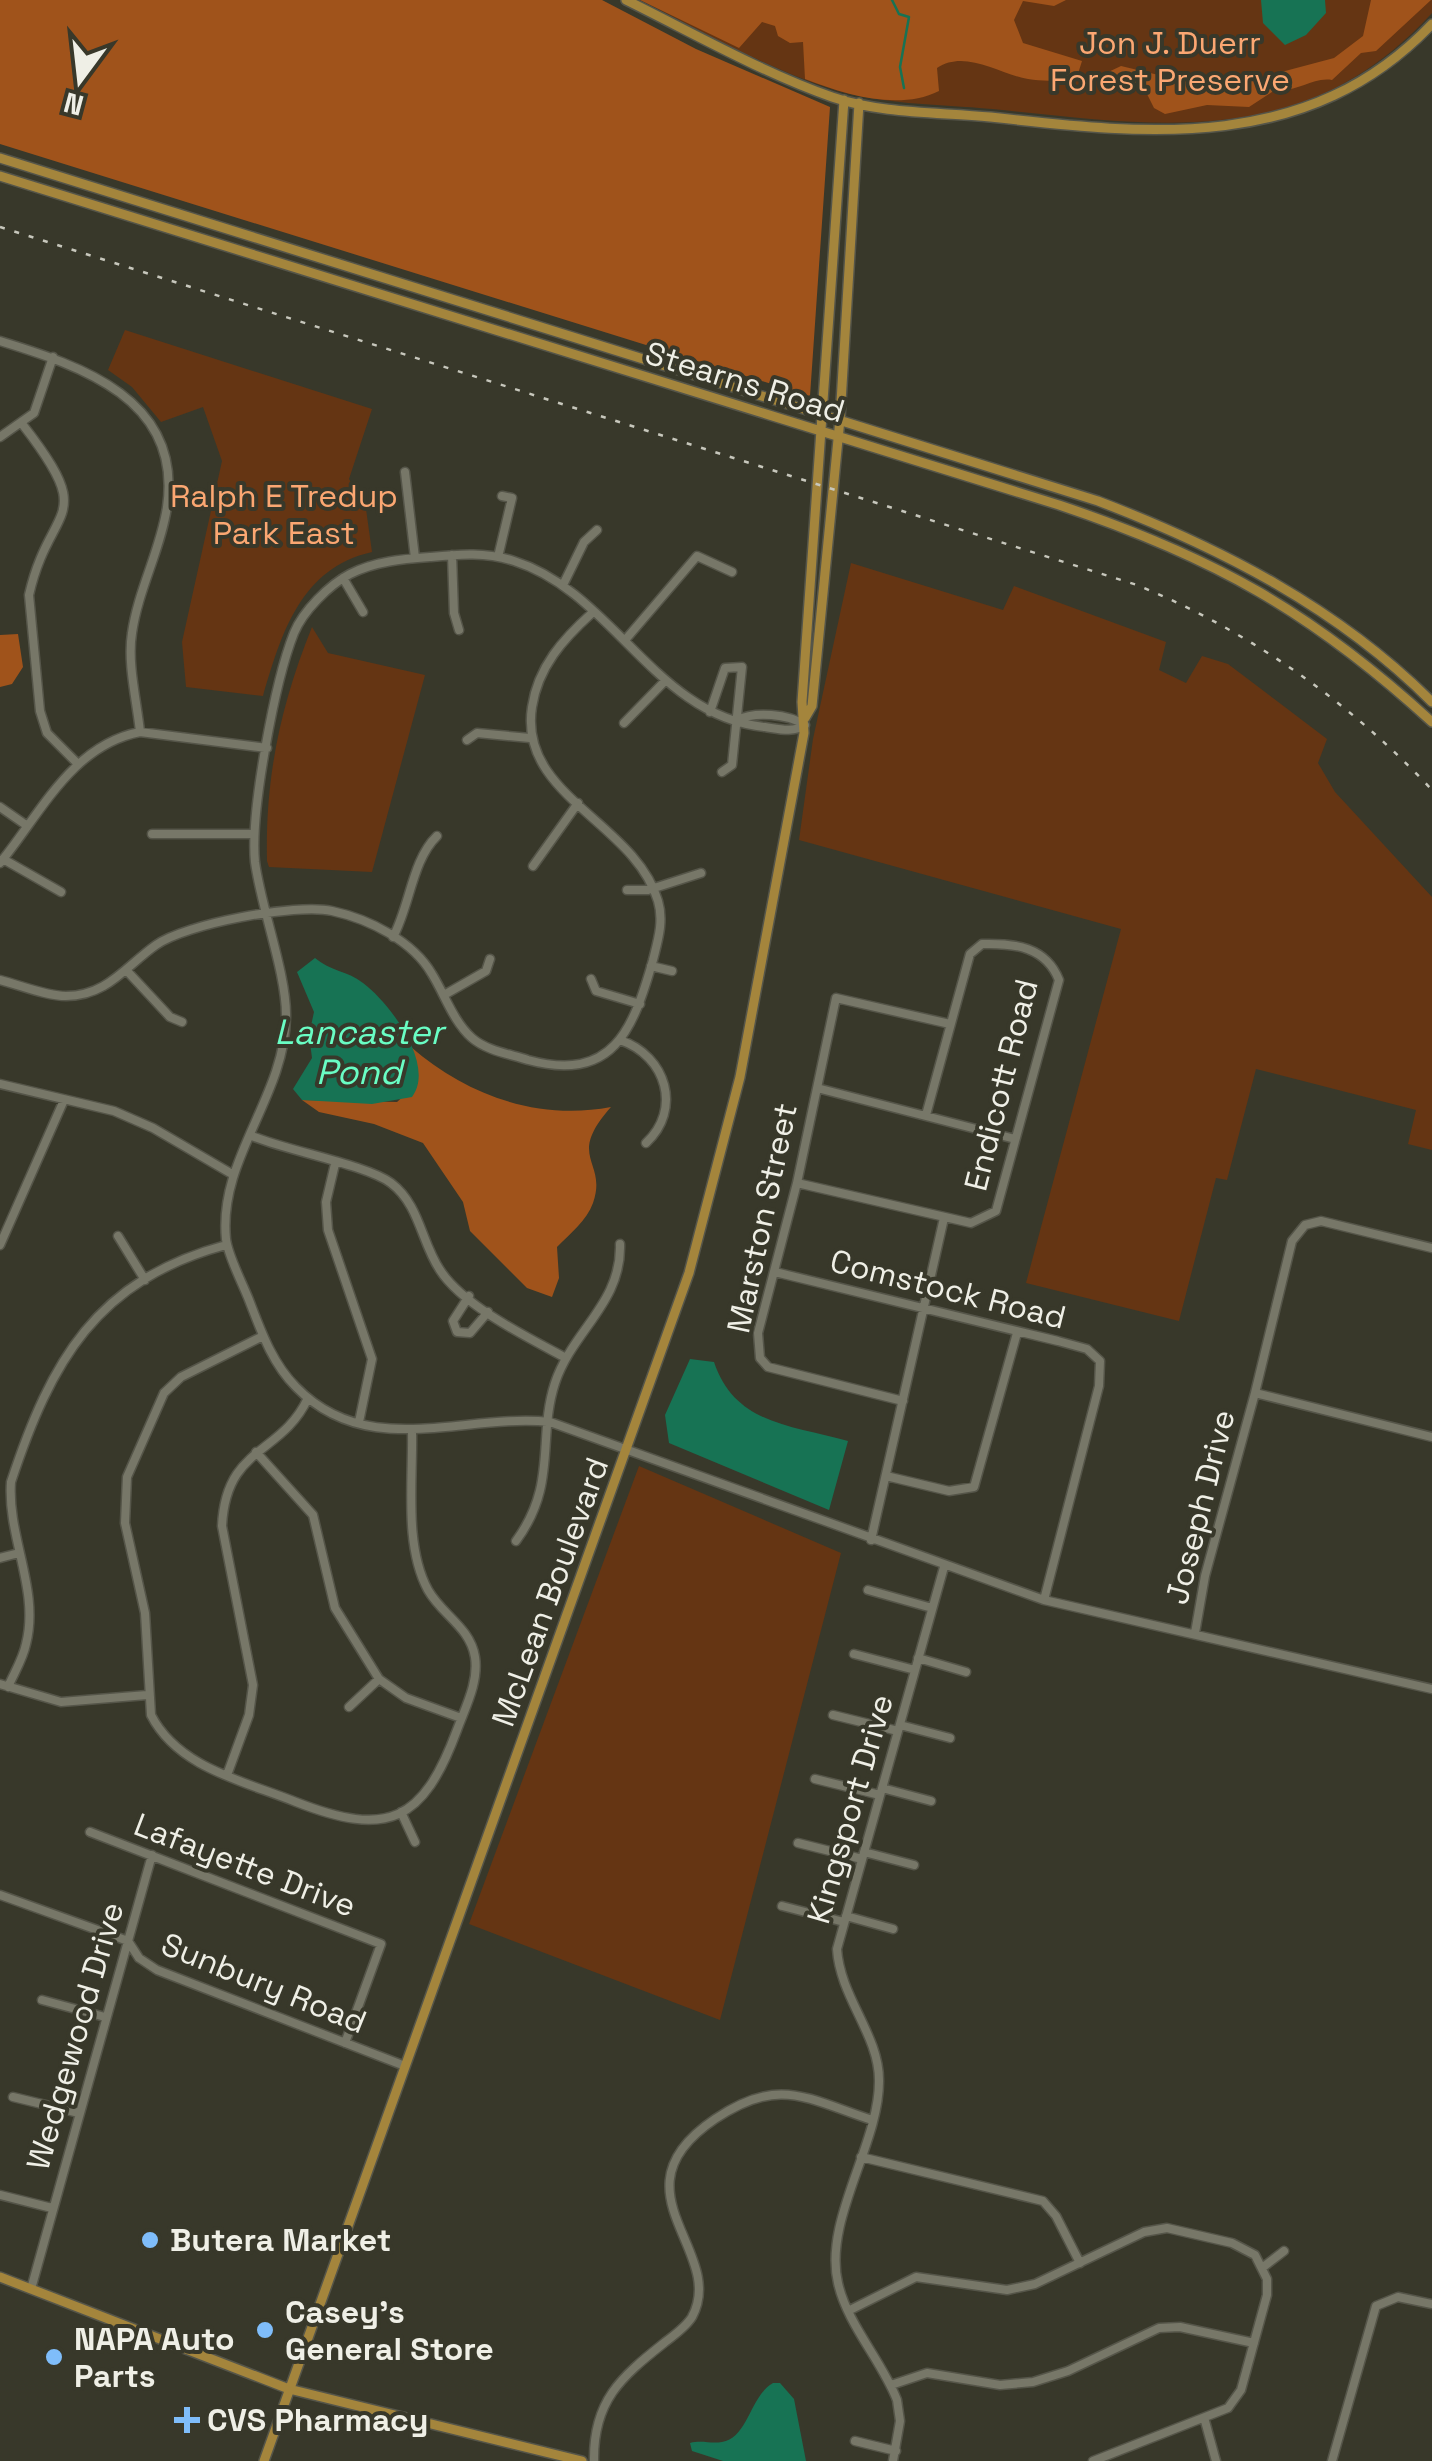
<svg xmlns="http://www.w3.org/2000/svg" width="1432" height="2461" font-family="'Space Grotesk',sans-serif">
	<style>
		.green { fill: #653513 }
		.forest { fill: #a0531b }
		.water { fill: #177354 }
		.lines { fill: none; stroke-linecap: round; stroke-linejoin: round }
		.stream { stroke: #177354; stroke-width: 2.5 }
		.minor-casing { stroke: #555549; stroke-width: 11 }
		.major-casing { stroke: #555549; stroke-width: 12 }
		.minor { stroke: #777768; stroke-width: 8 }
		.major { stroke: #a4853c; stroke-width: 9 }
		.rail { stroke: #c7c7bc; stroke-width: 2.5; stroke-dasharray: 5 10; stroke-linecap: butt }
		.poi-dot { fill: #7fbdfa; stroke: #38382a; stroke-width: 4 }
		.labels { text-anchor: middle; stroke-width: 8; stroke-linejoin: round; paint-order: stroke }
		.park-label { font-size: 32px; fill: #fba772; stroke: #38382a }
		.street-label { font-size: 32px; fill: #efefe6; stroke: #38382a }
		.poi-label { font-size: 32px; font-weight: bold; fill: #efefe6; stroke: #38382a; text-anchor: start }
		.water-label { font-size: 35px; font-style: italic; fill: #69fdc4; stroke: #38382a }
	</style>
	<rect width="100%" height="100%" fill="#38382a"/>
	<path class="green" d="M 640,0 L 1432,0 L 1432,13 C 1305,152 1159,126 992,109 C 938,104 878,105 826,87 C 762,66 700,30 640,0 Z
		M 125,330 L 372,409 L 349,479 L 366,509 L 372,552 C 300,568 281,635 263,696 L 186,687 L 182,642 L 222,461 L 203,407 L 161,422 L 132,387 L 108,370 Z
		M 851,563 L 1003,610 L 1014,586 L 1166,642 L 1159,670 L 1186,683 L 1202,656 L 1228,664 L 1327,739 L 1318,763 L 1335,792 L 1432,897 L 1432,1150 L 1408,1144 L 1416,1110 L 1256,1069 L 1227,1180 L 1216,1178 L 1179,1321 L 1026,1283 L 1121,929 L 799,840 L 813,739 Z
		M 312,627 L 328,653 L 425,675 L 372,872 L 269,867 L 267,861 C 265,776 281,704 312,627 Z
		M 639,1466 L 841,1553 L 720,2020 L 469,1924 Z"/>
	<path class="forest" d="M 0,0 L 602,0 L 696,49 L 830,107 L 810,396 L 0,144 Z
		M 640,0 L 1066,0 L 1054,6 L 1023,1 L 1014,20 L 1023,43 L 1082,61 L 1076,80 C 1061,80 1044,82 1028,79 C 999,74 965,49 937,68 L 939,91 C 899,111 846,95 805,79 L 803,42 L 790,43 L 778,36 L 775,26 L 762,22 L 739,48 Z
		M 1371,0 L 1431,0 L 1376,51 L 1361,53 L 1332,80 C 1311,77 1298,93 1275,90 L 1249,107 L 1207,105 L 1165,114 L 1154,108 L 1146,92 L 1131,84 L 1101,93 L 1102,75 L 1121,66 L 1217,89 L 1334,58 L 1363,36 Z
		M 18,634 L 23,667 L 12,684 L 0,687 L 0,635 Z
		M 411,1047 C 466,1095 538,1121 611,1107 C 565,1159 608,1160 593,1203 C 587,1220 570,1234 557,1247 L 559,1278 L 552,1297 L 527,1288 L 470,1231 L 463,1202 L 423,1143 L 374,1124 L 319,1112 L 302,1100 L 397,1102 L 418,1083 Z"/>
	<path class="water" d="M 1261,0 L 1325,0 L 1326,13 L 1306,35 L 1285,45 L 1263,23 Z
		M 315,958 C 330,971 348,971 363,983 C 390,1003 436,1065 412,1097 L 372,1104 L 302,1100 L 293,1089 L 312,1058 L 309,1035 L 314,1012 L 297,972 Z
		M 690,1359 L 714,1362 C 735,1425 792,1425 848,1441 L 829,1510 L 669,1443 L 665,1415 Z
		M 773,2383 L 780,2383 L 794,2399 L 806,2461 L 723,2461 L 692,2451 L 690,2443 C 702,2440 711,2444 722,2442 C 748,2438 750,2396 773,2383 Z"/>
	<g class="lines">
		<path class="stream" d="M 892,0 L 899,14 L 909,17 L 900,67 L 904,88"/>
		<defs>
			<path id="minor" d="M 0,341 C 81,366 183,399 167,507 C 161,549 138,590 132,633 C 127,663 137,702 140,732
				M 23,425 C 99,523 50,502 29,595 L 40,711 L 47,733 L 77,763
				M 0,437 L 34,413 L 53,357
				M 405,472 L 415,558
				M 452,555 L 454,613 L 459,630
				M 498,557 L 512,498 L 502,496
				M 343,578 L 363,612
				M 563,585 L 584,542 L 597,530
				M 626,639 L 697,556 L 732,572
				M 710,712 L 725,668 L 742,667 L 732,765 L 722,772
				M 737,720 C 755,711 788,714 805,725
				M 624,723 L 665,681
				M 805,725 C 793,733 779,729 765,727 C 656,717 613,592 514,561 C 487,552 459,554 431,557 C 404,559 375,561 350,574 C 329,585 303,611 294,633 C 275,681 250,812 255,862 C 261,908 287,975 286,1017 C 285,1097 218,1159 226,1239 C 228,1256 242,1282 249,1300 C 261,1331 272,1363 296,1387 C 368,1461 464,1413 550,1422 L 1044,1600 L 1432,1689
				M 467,740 L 477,733 L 530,738
				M 0,807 L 26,825
				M 152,834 L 254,834
				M 3,859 L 61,892
				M 0,863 C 41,813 72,745 140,732 L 267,748
				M 533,866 L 578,803
				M 627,890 L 648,890 L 701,873
				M 393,937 C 410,906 412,860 437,836
				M 651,966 L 672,971
				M 128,972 L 170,1017 L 182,1022
				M 591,979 L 596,991 L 640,1004
				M 0,980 C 20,985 46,996 66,996 C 107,996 126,966 156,945 C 185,924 296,903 332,911 C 369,919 413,941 432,974 C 445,995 453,1021 472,1038 C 487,1051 510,1054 528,1060 C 613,1083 633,1030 653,960 C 658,940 664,921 658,901 C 635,822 518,796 532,707 C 538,667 563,639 592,613
				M 444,995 L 486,971 L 490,959
				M 620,1040 C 667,1056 682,1110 646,1143
				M 0,1084 L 114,1111 L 153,1128 L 232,1174
				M 817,1088 L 1015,1139
				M 252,1136 C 288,1151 367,1165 391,1183 C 420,1205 421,1242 440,1270 C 463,1306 529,1338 566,1358
				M 335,1164 L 326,1202 L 328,1230 L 372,1359 L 359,1422
				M 797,1183 L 971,1223 L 996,1211 L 1059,980 C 1046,947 1015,943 982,944 L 970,954 L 926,1115
				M 118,1236 L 145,1280
				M 0,1245 L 64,1100
				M 1432,1248 L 1321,1221 L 1305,1225 L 1292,1241 L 1255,1393 L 1432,1437
				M 775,1272 L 1058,1341 L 1087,1349 L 1100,1361 L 1099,1386 L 1044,1600
				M 469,1296 L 453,1321 L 457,1332 L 470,1333 L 488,1312
				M 263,1336 L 181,1377 L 164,1393 L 127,1477 L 125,1523 L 145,1613 L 151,1715 C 178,1768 244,1781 296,1802 C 388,1838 423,1822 457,1730 C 465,1708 479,1682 475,1657 C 470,1627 442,1615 428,1590 C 404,1546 413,1481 412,1433
				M 903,1401 L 768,1367 L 760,1358 L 758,1333 L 797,1183 L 836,998 L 950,1024
				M 256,1452 L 313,1515 L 335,1608 L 379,1679 L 406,1698 L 461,1718
				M 886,1476 L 949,1491 L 974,1487 L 1017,1333
				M 871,1540 L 944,1218
				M 516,1541 C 558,1484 537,1438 555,1383 C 572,1331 622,1303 620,1244
				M 0,1558 L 19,1553
				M 868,1590 L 932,1608
				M 1195,1633 L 1205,1576 L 1255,1393
				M 854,1654 L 915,1670
				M 918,1658 L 966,1672
				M 0,1684 L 61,1702 L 147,1695
				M 8,1687 C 14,1673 23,1659 26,1644 C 40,1590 7,1537 11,1482 C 51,1361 96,1280 226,1245
				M 349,1707 L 379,1679
				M 833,1715 L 898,1731
				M 900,1725 L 950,1738
				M 227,1775 L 249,1715 L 253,1685 L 222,1526 C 226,1445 281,1456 308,1398
				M 815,1779 L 880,1795
				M 882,1788 L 931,1801
				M 401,1812 L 415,1842
				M 90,1832 L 381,1944 L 345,2043
				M 798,1843 L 862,1859
				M 864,1852 L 914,1865
				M 0,1895 L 128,1941 L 139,1958 L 157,1970 L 405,2066
				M 782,1906 L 844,1922
				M 846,1916 L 893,1929
				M 42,2000 L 105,2017
				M 13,2097 L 79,2113
				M 861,2157 L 1043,2201 L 1056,2216 L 1080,2263
				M 0,2195 L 52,2208
				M 1262,2268 L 1284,2251
				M 31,2289 L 152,1855
				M 850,2310 L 916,2277 L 1007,2290 L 1035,2284 L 1144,2232 L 1167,2228 L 1232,2243 L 1255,2255 L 1267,2279 L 1267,2295 L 1241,2390 L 1228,2408 L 1093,2461
				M 891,2385 L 927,2373 L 1000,2385 L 1033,2382 L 1068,2371 L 1159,2328 L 1180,2327 L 1254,2343
				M 1205,2421 L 1216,2461
				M 855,2441 L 896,2451
				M 594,2461 C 593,2401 621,2377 664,2343 C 673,2336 686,2327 692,2317 C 728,2251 608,2191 715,2119 C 779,2076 805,2098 872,2120
				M 893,2461 L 900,2421 L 897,2400 C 882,2361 847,2324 838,2283 C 823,2220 880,2143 879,2080 C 879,2035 840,1997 837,1949 L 944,1567
				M 1332,2461 L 1376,2306 L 1398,2297 L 1432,2304"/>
			<path id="major" d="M 626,0 C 693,33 761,72 832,97 C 881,114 939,112 990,117 C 1150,135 1309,153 1432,24
				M 0,158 L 1098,501 C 1221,548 1338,608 1432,702
				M 0,176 L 1059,505 C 1214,557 1312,612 1432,722
				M 805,718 L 812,706 L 840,419 L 859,103
				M 0,2277 L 289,2389 L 582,2461
				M 264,2461 L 689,1273 L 740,1077 L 804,733 L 802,702 L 844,100"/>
		</defs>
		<use href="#minor" class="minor-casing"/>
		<use href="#major" class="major-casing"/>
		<use href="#minor" class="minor"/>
		<use href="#major" class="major"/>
		<path class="rail" d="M 0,227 L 1137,585 C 1249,631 1349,701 1432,790"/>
	</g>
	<g class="poi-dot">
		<circle cx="150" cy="2240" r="10"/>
		<circle cx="265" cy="2330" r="10"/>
		<circle cx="54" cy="2357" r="10"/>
		<path d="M182 2405h10v10h10v10h-10v10h-10v-10h-10v-10h10z"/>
	</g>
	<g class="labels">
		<g class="park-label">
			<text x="1170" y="54">Jon J. Duerr<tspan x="1170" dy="37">Forest Preserve</tspan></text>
			<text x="284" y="507">Ralph E Tredup<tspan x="284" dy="37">Park East</tspan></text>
		</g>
		<g class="street-label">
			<text transform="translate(745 382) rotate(17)" y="11">Stearns Road</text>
			<text transform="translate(1001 1085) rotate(-76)" y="11">Endicott Road</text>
			<text transform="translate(762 1218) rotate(-78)" y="11">Marston Street</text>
			<text transform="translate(948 1289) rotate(14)" y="11">Comstock Road</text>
			<text transform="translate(1200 1507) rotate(-76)" y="11">Joseph Drive</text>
			<text transform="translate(550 1592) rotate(-70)" y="11">McLean Boulevard</text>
			<text transform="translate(850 1809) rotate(-74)" y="11">Kingsport Drive</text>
			<text transform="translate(245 1865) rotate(21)" y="11">Lafayette Drive</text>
			<text transform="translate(264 1983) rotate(22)" y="11">Sunbury Road</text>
			<text transform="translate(75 2036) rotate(-74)" y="11">Wedgewood Drive</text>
		</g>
		<g class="poi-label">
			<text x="170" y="2251">Butera Market</text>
			<text x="285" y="2323">Casey's<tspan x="285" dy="37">General Store</tspan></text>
			<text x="74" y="2350">NAPA Auto<tspan x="74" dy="37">Parts</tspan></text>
			<text x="207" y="2431">CVS Pharmacy</text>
		</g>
		<g class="water-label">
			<text x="359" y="1044">Lancaster<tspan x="359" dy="40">Pond</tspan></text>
		</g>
	</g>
	<g transform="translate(80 80) rotate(195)" stroke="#38382a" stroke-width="8" paint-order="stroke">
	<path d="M0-8L18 38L0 25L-18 38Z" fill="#efefe6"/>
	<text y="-15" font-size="28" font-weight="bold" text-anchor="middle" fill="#efefe6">N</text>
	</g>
</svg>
